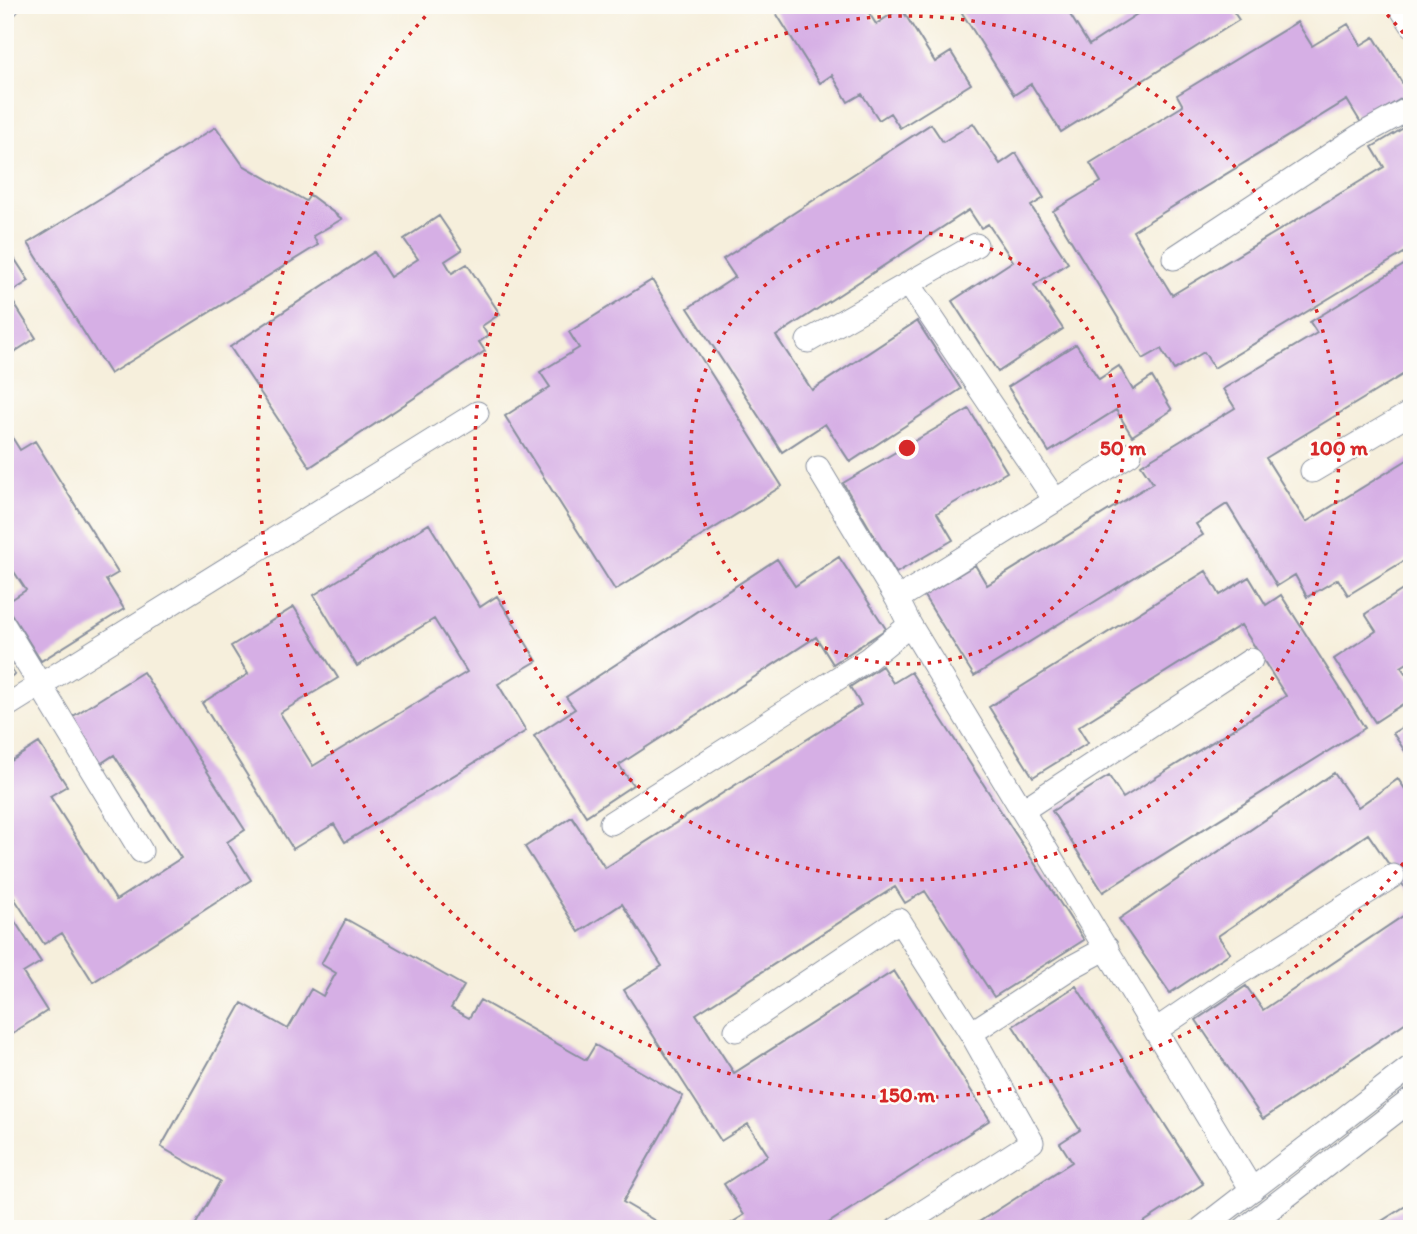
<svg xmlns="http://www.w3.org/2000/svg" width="1417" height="1234" font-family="Itim,sans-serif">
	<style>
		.building { fill: #d6afe5 }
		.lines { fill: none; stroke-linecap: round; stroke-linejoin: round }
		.minor-casing { stroke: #888f9d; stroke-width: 25 }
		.minor { stroke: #fff; stroke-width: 23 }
		.ring { fill: none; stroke: #d62828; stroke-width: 3.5; stroke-dasharray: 3.5 7 }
		.centre { fill: #d62828; stroke: #fdfcf7; stroke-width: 3.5 }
		.ring-label { font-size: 21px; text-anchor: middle; font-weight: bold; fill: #d62828; stroke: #fdfcf7; stroke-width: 5; stroke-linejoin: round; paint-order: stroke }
	</style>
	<rect width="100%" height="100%" fill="#fdfcf7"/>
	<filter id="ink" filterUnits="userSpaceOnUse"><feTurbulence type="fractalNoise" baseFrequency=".0143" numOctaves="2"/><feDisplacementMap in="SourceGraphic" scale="14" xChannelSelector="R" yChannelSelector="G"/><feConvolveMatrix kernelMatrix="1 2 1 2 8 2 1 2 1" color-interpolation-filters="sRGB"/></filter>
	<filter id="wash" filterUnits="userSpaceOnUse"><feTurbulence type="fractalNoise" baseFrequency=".00686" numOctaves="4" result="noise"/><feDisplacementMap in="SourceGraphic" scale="28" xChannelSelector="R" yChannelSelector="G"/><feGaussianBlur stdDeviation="1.57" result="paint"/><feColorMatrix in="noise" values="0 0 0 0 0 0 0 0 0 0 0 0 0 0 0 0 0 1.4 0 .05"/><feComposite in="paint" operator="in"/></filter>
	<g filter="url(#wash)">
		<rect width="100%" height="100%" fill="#f6efdc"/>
		<g id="blocks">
			<path class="building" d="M 771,5 L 864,5 L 876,24 L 901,8 L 935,62 L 951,52 L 971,84 L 900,128 L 890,113 L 879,120 L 862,94 L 848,102 L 832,75 L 820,83 Z
				M 957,5 L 1064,5 L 1089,45 L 1148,7 L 1147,5 L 1229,5 L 1239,20 L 1061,132 L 1031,84 L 1014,95 Z
				M 1297,22 L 1312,46 L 1348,24 L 1361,45 L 1374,37 L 1409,94 L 1361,123 L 1347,100 L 1133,231 L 1172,295 L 1384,167 L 1372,147 L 1412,123 L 1412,248 L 1214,368 L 1204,352 L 1174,370 L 1161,349 L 1143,359 L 1053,211 L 1101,182 L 1090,163 L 1183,106 L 1177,95 Z
				M 973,123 L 1000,164 L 1016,153 L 1044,198 L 1031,206 L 1068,263 L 1034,285 L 1063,329 L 998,372 L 952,301 L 1013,261 L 988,224 L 981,228 L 969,210 L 776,336 L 812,390 L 917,321 L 961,389 L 850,462 L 825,424 L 782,452 L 688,308 L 735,277 L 723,259 L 931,124 L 943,142 Z
				M 216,127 L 243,165 L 306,201 L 310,195 L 342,219 L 313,236 L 318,245 L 110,374 L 28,243 Z
				M 439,216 L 462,250 L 445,261 L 452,273 L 467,264 L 500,314 L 482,326 L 488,336 L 479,342 L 485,351 L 310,467 L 230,347 L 374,252 L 390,277 L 418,259 L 404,239 Z
				M 5,244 L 29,281 L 8,294 L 36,338 L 5,358 Z
				M 1412,260 L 1412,369 L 1266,458 L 1306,522 L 1412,457 L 1412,556 L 1348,595 L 1338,579 L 1307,597 L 1295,575 L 1277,586 L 1227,504 L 1196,524 L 1203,535 L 974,676 L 924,596 L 975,565 L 987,585 L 1153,483 L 1141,465 L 1235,408 L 1223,389 L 1317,333 L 1310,322 Z
				M 652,280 L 782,486 L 615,590 L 505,416 L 550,387 L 540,372 L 579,348 L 569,332 Z
				M 1076,344 L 1099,379 L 1119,366 L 1133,390 L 1152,377 L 1172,410 L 1132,436 L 1116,410 L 1049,452 L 1008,387 Z
				M 969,409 L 1007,472 L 937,513 L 953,540 L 896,573 L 843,483 Z
				M 5,426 L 20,450 L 35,441 L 118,573 L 106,580 L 124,609 L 41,661 L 5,604 L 26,590 L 5,558 Z
				M 429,524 L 480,607 L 497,596 L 537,661 L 498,684 L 526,731 L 345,842 L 334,824 L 293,849 L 202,703 L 248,674 L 231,646 L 294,607 L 338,678 L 280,713 L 313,766 L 467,672 L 434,619 L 357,666 L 314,595 Z
				M 839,557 L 886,629 L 833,664 L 816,637 L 619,765 L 633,785 L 586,816 L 534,736 L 575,709 L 566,697 L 777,559 L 795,586 Z
				M 1206,571 L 1220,595 L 1249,577 L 1266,605 L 1281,595 L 1365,728 L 1103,892 L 1052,811 L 1109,776 L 1123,798 L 1286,696 L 1241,625 L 1078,727 L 1088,743 L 1033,777 L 989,707 Z
				M 1412,584 L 1412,660 L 1401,667 L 1412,683 L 1412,698 L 1375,722 L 1334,659 L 1376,631 L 1365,614 Z
				M 5,659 L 15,674 L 5,680 Z
				M 882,666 L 893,683 L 911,672 L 1084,940 L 994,997 L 925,891 L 905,903 L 895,887 L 696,1014 L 734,1073 L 894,971 L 990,1120 L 819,1229 L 722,1229 L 744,1215 L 724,1184 L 768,1155 L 748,1124 L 721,1141 L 624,990 L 662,966 L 622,904 L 579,932 L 525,847 L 572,817 L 605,868 L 861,705 L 850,687 Z
				M 143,672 L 245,830 L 227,842 L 251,880 L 93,982 L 62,933 L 44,944 L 5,884 L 5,765 L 39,743 L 67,786 L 50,796 L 116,900 L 181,858 L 114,755 L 97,766 L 67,720 Z
				M 1412,721 L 1412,762 L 1393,733 Z
				M 1334,773 L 1358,807 L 1398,779 L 1412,799 L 1412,898 L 1368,834 L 1218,936 L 1230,953 L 1170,993 L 1119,919 Z
				M 5,906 L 41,962 L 23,973 L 47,1011 L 5,1038 Z
				M 1412,910 L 1412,1018 L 1263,1119 L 1196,1020 L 1246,986 L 1263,1010 Z
				M 346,919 L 464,986 L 451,1008 L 469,1018 L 480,1000 L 586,1060 L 595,1045 L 683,1096 L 623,1202 L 669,1229 L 193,1229 L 220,1181 L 161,1147 L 242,1003 L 288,1029 L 311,989 L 323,996 L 336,973 L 321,964 Z
				M 1076,986 L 1203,1184 L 1133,1229 L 968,1229 L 1072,1162 L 1060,1143 L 1080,1130 L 1013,1026 Z
				M 1412,1202 L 1412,1229 L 1369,1229 Z"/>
		</g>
	</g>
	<g filter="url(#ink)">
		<use href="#blocks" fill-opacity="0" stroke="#888f9d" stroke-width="2"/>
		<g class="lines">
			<defs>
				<path id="minor" d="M 1399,5 L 1412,25
					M 5,7 L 8,5
					M 1174,258 L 1359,136 L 1412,107
					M 909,284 L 1055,500
					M 808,341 L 976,245
					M 818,468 L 897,599 L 910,625 L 1252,1190
					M 1312,471 L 1412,412
					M 897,599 L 1130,454
					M 5,627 L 141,851
					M 5,707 L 477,413
					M 1023,810 L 1251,660
					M 611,823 L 868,659 L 910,625
					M 736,1030 L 899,920 L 971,1033 L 1032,1142 L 897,1229
					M 1156,1030 L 1238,974 L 1393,876
					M 971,1033 L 1070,968 L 1107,948
					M 1201,1229 L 1412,1066
					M 1244,1229 L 1412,1099"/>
			</defs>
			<use href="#minor" class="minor-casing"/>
			<use href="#minor" class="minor"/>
		</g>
	</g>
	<g class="ring">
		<circle cx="907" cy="448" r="216"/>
		<circle cx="907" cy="448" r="432"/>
		<path d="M1410 855A647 647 0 1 1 434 7M1380 7A647 647 0 0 1 1410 41"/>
	</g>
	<circle cx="907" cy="448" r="10" class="centre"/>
	<g class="ring-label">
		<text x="1123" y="455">50 m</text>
		<text x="1339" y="455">100 m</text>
		<text x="907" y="1102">150 m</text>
	</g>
	<rect width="1417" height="1234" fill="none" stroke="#fdfcf7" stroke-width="28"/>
</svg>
